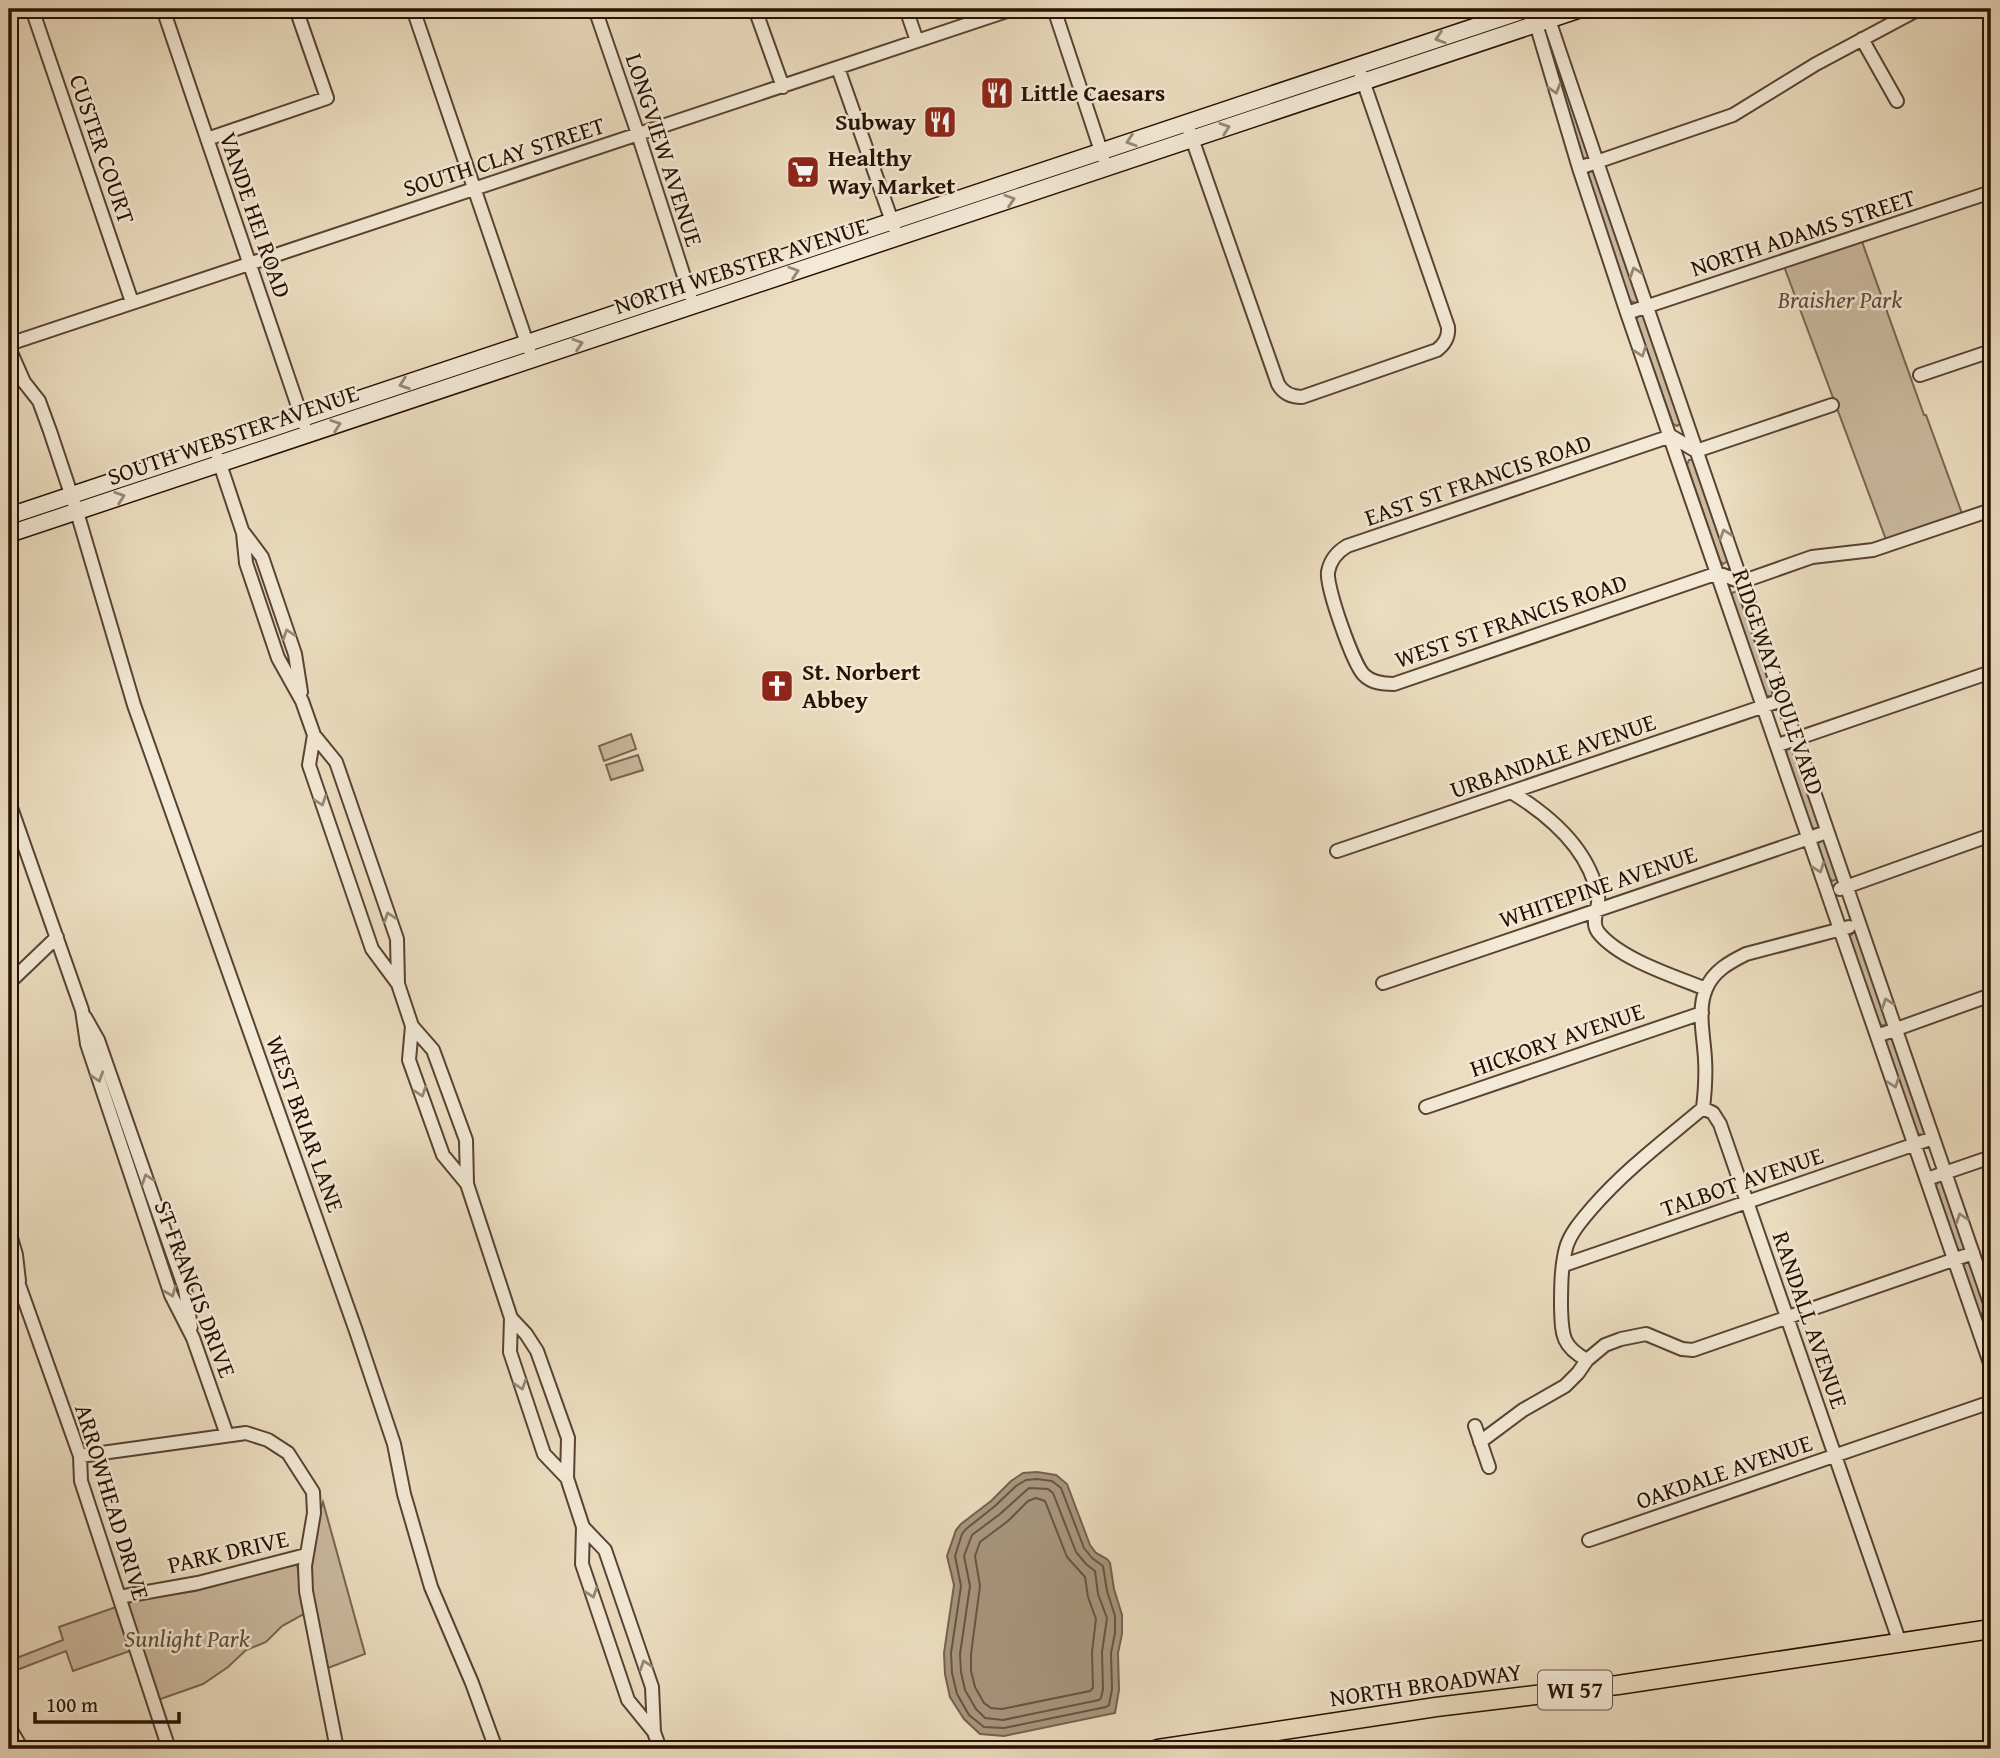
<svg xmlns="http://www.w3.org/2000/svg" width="2000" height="1758" font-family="'Gentium Book Plus',serif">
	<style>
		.green { fill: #cbbaa0; stroke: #796552; stroke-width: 2 }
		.water { fill: #a99780; stroke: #75614e; stroke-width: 2 }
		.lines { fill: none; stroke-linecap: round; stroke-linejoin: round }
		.shore { stroke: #685442; stroke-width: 2 }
		.street-casing { stroke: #584332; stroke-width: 16 }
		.secondary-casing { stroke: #271003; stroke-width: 19 }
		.primary-casing { stroke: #271003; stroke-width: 21 }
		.street { stroke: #f3e9d6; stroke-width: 12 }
		.secondary { stroke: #f3e9d6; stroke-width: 16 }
		.primary { stroke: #ecddc0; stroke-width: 18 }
		.oneway { stroke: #978777 }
		.labels { text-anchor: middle; stroke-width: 5; stroke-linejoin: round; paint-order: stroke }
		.shield { fill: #f3e9d6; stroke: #645142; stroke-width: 2 }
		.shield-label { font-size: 23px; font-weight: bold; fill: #271003 }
		.poi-label { font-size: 24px; font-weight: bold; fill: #271003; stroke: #f3e9d6; text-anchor: start }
		.street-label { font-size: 24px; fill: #271003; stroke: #f3e9d6 }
		.park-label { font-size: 24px; font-style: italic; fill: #604c3a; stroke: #f3e9d6 }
	</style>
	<rect width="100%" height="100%" fill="#ecddc0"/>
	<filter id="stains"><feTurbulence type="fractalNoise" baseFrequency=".00286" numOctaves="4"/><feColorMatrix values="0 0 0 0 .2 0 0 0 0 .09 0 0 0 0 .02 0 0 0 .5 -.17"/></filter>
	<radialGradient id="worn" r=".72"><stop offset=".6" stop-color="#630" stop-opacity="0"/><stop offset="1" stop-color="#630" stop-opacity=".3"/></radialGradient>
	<path class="green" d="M 1545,32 L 1548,35 L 1589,156 L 1587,158 L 1582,159 Z
		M 1592,171 L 1596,174 L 1638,300 L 1636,303 L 1630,301 L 1587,177 L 1588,173 Z
		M 1860,236 L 1924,415 L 1926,415 L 1964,519 L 1888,545 L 1782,261 Z
		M 1641,315 L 1645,318 L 1681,423 L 1677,426 L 1673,424 L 1637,322 L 1637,317 Z
		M 1689,460 L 1693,460 L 1695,463 L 1728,561 L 1723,564 L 1720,561 L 1687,465 Z
		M 1737,591 L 1740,594 L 1774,692 L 1771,696 L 1767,696 L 1765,694 L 1732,598 L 1732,593 Z
		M 631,734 L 636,749 L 604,761 L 599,746 Z
		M 1788,748 L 1794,751 L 1820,825 L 1817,828 L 1814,829 L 1811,826 L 1786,752 Z
		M 638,755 L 643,770 L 611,780 L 606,765 Z
		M 1822,841 L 1825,841 L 1838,878 L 1833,881 L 1829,878 L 1818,846 L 1819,842 Z
		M 1854,932 L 1857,934 L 1887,1023 L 1883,1026 L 1879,1023 L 1849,937 Z
		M 1891,1038 L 1894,1040 L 1925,1133 L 1924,1135 L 1917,1134 L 1886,1044 L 1886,1040 Z
		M 1939,1181 L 1944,1185 L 1965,1246 L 1964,1249 L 1960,1251 L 1956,1249 L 1935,1187 Z
		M 1968,1262 L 1971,1265 L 1986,1308 L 1985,1313 L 1982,1314 L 1978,1312 L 1963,1268 L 1965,1263 Z
		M 323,1502 L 365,1654 L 328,1668 C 318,1636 309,1601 310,1566 C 310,1545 316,1522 323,1502 Z
		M 297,1563 L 304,1614 L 282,1626 L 266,1642 L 246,1650 L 228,1667 L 203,1684 L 155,1701 L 123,1601 L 195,1591 Z
		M 116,1607 L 130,1651 L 73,1671 L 66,1651 L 9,1673 L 9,1661 L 63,1640 L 59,1627 Z"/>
	<path class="water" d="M 1037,1472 L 1056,1475 L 1067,1484 L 1090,1545 L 1096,1553 L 1107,1559 L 1110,1563 L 1114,1589 L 1122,1615 L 1122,1634 L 1118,1653 L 1119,1690 L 1115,1713 L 1004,1736 L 980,1734 L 964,1719 L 950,1697 L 945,1674 L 944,1653 L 954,1585 L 947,1556 L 956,1530 L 961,1524 L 991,1501 L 1011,1481 L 1023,1473 Z"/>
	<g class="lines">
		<path class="shore" d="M 1037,1479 L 1052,1481 L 1061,1488 L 1084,1548 L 1092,1558 L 1103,1566 L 1107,1591 L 1115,1616 L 1115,1633 L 1111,1653 L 1112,1689 L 1109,1705 L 1106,1707 L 1004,1728 L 984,1727 L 969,1715 L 957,1694 L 952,1673 L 951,1653 L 961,1586 L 955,1556 L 962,1534 L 966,1529 L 995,1506 L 1016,1486 L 1026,1480 Z
			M 1029,1488 L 1048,1489 L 1053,1493 L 1076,1552 L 1086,1564 L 1095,1571 L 1098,1594 L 1107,1618 L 1102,1652 L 1103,1689 L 1101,1698 L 1099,1700 L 1003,1720 L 985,1718 L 976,1709 L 965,1690 L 961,1672 L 960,1654 L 970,1586 L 964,1556 L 972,1535 L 1000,1514 Z
			M 1036,1498 L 1045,1501 L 1067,1557 L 1085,1577 L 1088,1597 L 1096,1619 L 1092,1652 L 1093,1688 L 1090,1691 L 1002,1709 L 991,1708 L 984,1703 L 975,1687 L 971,1671 L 971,1654 L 980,1586 L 975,1556 L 980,1542 L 1008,1521 L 1028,1501 Z"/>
		<defs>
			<path id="street" d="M 32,9 L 132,302
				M 163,9 L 304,424
				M 413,9 L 529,349
				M 595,9 L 638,134 L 690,295
				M 755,9 L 783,87
				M 906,9 L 917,41
				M 1054,9 L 1103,157
				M 1547,9 L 1549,20 L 1597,162 L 1991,1306
				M 1534,17 L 1579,168 L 1627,313 L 1991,1366
				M 1862,39 L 1897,101
				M 838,68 L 894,227
				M 1189,130 L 1278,384 C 1283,393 1291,397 1302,397 L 1437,350 C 1445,344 1449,337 1448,327 L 1361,75
				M 207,139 L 327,98 L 296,9
				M 1579,168 L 1733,115 L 1816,64 L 1919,9
				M 1627,313 L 1991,192
				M 9,344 L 1013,9
				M 9,348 L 24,382 L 39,401 L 50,431 L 77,512 L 134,705 L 356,1331 L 394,1444 L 404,1494 L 431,1587 L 472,1683 L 496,1749
				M 1920,375 L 1991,351
				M 1832,405 L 1696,451 L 1671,436 L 1347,546 C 1337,552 1330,561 1328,572 C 1326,587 1353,664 1364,675 C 1372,683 1383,684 1394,684 L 1718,573 L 1741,582 L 1812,557 L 1873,550 L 1991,510
				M 218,458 L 243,533 L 246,563 L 278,658 L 302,701 L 314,735 L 309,765 L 372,949 L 398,984 L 412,1026 L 409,1060 L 443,1155 L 467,1184 L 511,1318 L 510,1352 L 544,1454 L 567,1478 L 583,1527 L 582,1564 L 628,1700 L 654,1732 L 660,1749
				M 244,533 L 262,557 L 295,654 L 301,692
				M 314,735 L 336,762 L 397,939 L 398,984
				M 1778,745 L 1991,672
				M 1511,792 C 1549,815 1589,849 1598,896 C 1600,908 1590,921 1598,932 C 1619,959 1674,976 1706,989
				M 9,802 L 82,1010 L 87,1044 L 171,1295 L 193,1338 L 227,1435
				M 1337,851 L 1782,700
				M 1840,889 L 1991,835
				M 1849,927 L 1746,954 C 1730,962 1713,971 1706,989 C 1697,1010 1704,1037 1705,1059 C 1706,1075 1705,1091 1703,1108 L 1713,1113 L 1720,1124 L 1900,1643
				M 9,983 L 57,937
				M 1383,983 L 1827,832
				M 85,1017 L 98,1040 L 185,1289 L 191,1327
				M 412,1026 L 433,1050 L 466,1140 L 467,1184
				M 1877,1036 L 1991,995
				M 1426,1107 L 1702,1013
				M 1927,1179 L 1991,1157
				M 9,1231 L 16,1255 L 19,1281
				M 1564,1265 L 1933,1138
				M 9,1269 L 19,1285 L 80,1456 L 81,1481 L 169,1749
				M 511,1318 L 526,1334 L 537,1351 L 568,1438 L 567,1478
				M 1587,1360 C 1561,1346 1562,1334 1561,1307 C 1561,1288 1561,1267 1566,1248 C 1570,1233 1582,1220 1592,1208 C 1626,1169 1664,1141 1703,1108
				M 1475,1426 L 1489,1467
				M 1480,1442 L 1523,1410 L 1565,1386 L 1578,1373 L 1587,1360 L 1605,1345 L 1621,1339 L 1646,1334 L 1682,1349 L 1693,1350 L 1973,1253
				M 80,1456 L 246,1433 L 268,1440 L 288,1453 L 313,1492 L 314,1513 L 305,1566 L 306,1591 L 337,1749
				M 583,1527 L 605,1550 L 652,1687 L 654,1732
				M 1589,1540 L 1991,1402
				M 119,1597 L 198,1583 L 306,1555
				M 9,1727 L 22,1749"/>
			<path id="secondary" d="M 9,516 L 1528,9
				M 9,534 L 1581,9"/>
			<path id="primary" d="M 1158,1749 L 1436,1707 L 1618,1685 L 1991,1629"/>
		</defs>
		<use href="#street" class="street-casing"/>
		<use href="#secondary" class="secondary-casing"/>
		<use href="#primary" class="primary-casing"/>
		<use href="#street" class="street"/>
		<use href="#secondary" class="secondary"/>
		<use href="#primary" class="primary"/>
	</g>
	<defs><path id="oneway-chevron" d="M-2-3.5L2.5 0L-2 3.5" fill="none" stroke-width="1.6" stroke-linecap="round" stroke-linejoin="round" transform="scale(1.75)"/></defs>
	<g class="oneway">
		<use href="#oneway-chevron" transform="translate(1440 38) rotate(162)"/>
		<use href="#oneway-chevron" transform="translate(1555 89) rotate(74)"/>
		<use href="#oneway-chevron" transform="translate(1225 128) rotate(-19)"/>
		<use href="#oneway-chevron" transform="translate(1131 141) rotate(162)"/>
		<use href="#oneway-chevron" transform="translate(1010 200) rotate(-18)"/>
		<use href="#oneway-chevron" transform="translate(794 272) rotate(-18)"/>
		<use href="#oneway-chevron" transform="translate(1635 272) rotate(-109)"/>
		<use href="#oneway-chevron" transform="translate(578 344) rotate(-18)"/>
		<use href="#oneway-chevron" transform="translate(1641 352) rotate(70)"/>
		<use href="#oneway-chevron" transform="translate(404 384) rotate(161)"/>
		<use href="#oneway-chevron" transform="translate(336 425) rotate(-19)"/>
		<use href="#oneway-chevron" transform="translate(120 497) rotate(-19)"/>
		<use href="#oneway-chevron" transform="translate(1725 534) rotate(-109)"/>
		<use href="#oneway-chevron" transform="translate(288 634) rotate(-109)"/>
		<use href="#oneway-chevron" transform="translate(321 801) rotate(71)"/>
		<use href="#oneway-chevron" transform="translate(1819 868) rotate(70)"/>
		<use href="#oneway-chevron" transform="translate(389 917) rotate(-109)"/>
		<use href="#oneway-chevron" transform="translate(1887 1003) rotate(-109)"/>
		<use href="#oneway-chevron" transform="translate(98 1077) rotate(72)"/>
		<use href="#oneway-chevron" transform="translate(1894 1083) rotate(71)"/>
		<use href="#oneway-chevron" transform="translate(421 1092) rotate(71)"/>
		<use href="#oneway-chevron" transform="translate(147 1179) rotate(-109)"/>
		<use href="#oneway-chevron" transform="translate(1961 1218) rotate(-109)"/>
		<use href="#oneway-chevron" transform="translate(171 1292) rotate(68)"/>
		<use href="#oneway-chevron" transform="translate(521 1385) rotate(72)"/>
		<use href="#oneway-chevron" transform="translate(592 1593) rotate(71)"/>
		<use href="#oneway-chevron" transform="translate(645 1665) rotate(-109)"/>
	</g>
	<defs>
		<symbol id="restaurant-square" viewBox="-11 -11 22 22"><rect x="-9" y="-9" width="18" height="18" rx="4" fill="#8f2418" stroke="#f3e9d6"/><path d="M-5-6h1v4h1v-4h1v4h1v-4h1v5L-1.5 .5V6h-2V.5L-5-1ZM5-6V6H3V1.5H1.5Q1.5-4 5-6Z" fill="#fff"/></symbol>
		<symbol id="supermarket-square" viewBox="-11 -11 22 22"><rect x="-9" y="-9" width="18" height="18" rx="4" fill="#8f2418" stroke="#f3e9d6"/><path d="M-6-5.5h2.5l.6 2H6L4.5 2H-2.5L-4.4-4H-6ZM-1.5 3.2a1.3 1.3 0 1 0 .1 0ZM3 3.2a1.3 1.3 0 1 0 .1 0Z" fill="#fff"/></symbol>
		<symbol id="church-square" viewBox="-11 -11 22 22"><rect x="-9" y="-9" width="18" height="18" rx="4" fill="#8f2418" stroke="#f3e9d6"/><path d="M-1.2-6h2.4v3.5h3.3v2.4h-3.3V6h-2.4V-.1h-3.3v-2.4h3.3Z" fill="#fff"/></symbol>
	</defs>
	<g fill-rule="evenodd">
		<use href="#restaurant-square" x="978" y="74" width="38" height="38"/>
		<use href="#restaurant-square" x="921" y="103" width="38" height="38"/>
		<use href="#supermarket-square" x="784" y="153" width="38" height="38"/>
		<use href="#church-square" x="758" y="667" width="38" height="38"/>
	</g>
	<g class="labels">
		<rect class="shield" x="1538" y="1670.5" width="74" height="39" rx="5"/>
		<g class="shield-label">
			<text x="1575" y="1698">WI 57</text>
		</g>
		<g class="poi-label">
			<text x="1021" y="101">Little Caesars</text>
			<text x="916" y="130" text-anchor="end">Subway</text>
			<text x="828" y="166">Healthy<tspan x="828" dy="28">Way Market</tspan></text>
			<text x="802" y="680">St. Norbert<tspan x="802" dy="28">Abbey</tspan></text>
		</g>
		<g class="street-label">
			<text transform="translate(102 149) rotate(71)" y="8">CUSTER COURT</text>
			<text transform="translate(664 150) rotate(72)" y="8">LONGVIEW AVENUE</text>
			<text transform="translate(504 157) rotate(-18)" y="8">SOUTH CLAY STREET</text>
			<text transform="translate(255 215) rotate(71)" y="8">VANDE HEI ROAD</text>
			<text transform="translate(1803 233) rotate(-18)" y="8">NORTH ADAMS STREET</text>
			<text transform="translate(741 266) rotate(-18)" y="8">NORTH WEBSTER AVENUE</text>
			<text transform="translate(233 435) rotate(-19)" y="8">SOUTH WEBSTER AVENUE</text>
			<text transform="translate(1478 480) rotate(-19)" y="8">EAST ST FRANCIS ROAD</text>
			<text transform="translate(1511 621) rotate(-19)" y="8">WEST ST FRANCIS ROAD</text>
			<text transform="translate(1778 682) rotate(71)" y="8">RIDGEWAY BOULEVARD</text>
			<text transform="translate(1553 756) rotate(-19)" y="8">URBANDALE AVENUE</text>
			<text transform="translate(1598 887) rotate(-19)" y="8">WHITEPINE AVENUE</text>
			<text transform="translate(1557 1040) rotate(-19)" y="8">HICKORY AVENUE</text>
			<text transform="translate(305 1124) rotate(70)" y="8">WEST BRIAR LANE</text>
			<text transform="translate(1742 1182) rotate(-19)" y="8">TALBOT AVENUE</text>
			<text transform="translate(195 1289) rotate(69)" y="8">ST FRANCIS DRIVE</text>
			<text transform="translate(1810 1320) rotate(71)" y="8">RANDALL AVENUE</text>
			<text transform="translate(1724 1472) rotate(-19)" y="8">OAKDALE AVENUE</text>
			<text transform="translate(112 1502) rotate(73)" y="8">ARROWHEAD DRIVE</text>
			<text transform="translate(228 1552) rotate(-13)" y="8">PARK DRIVE</text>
			<text transform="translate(1426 1685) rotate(-8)" y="8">NORTH BROADWAY</text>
		</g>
		<g class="park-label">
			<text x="1840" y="308">Braisher Park</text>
			<text x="187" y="1647">Sunlight Park</text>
		</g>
	</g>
	<rect width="2000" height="1758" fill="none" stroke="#ecddc0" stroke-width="35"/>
	<rect x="10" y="10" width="1979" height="1737" fill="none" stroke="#271003" stroke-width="3.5"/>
	<rect x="18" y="18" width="1965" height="1723" fill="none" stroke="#271003" stroke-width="2"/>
	<path d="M35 1712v10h144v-10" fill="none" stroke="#271003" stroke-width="3.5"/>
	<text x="46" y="1712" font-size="21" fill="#271003" stroke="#f3e9d6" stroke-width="5" paint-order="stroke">100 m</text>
	<rect width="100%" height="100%" filter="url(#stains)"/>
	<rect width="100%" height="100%" fill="url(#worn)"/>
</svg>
